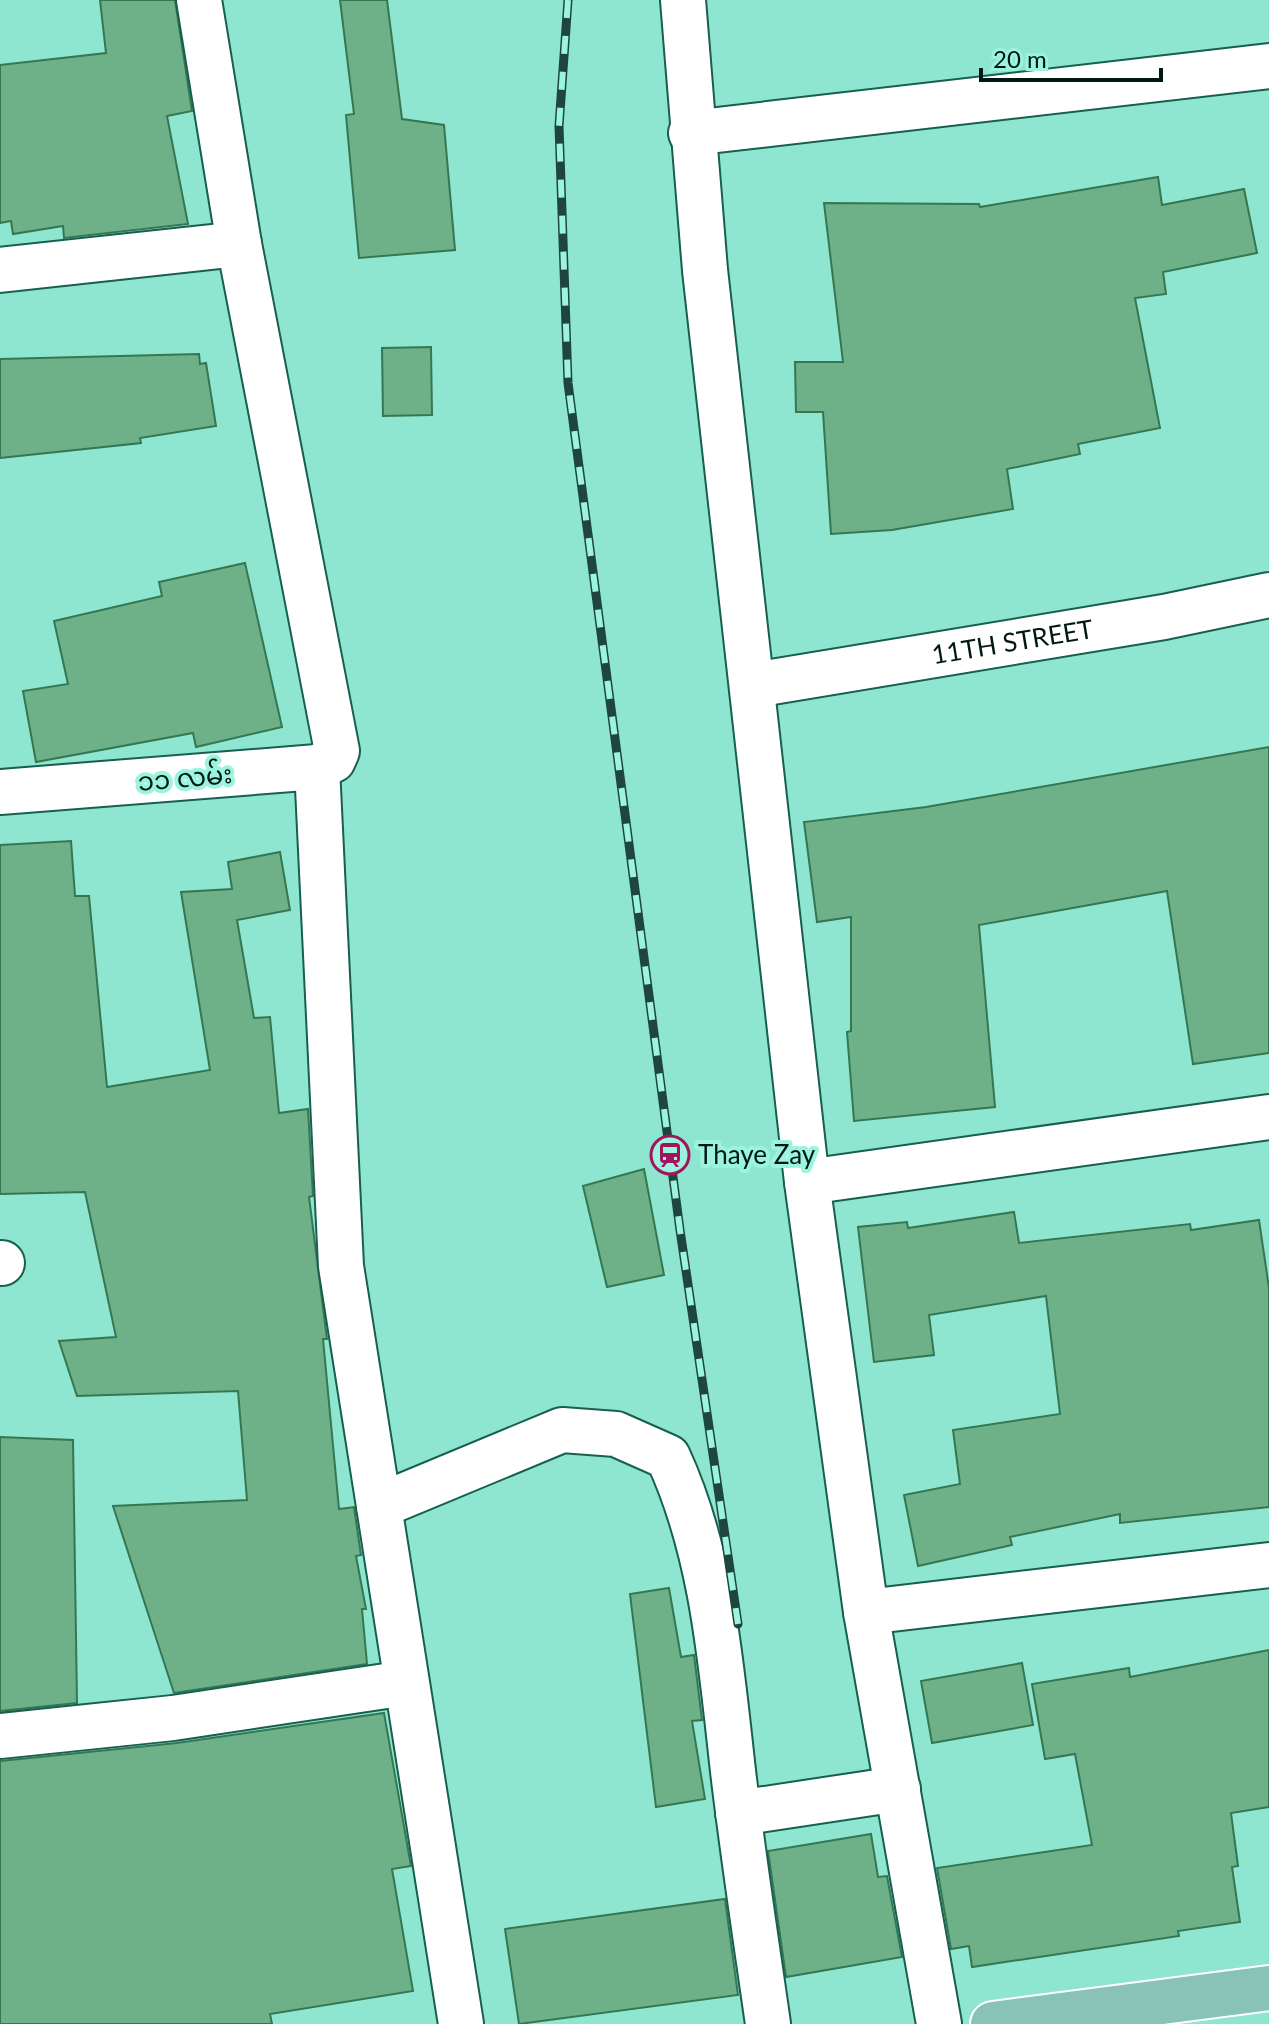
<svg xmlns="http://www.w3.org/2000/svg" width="1269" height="2024" font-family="Lato,'Noto Sans Myanmar',sans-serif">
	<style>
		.building { fill: #6eb188; stroke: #357752; stroke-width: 2 }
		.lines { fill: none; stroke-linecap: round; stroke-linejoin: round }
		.minor-casing { stroke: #175f51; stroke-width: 48 }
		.major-casing { stroke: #fff; stroke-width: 48 }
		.minor { stroke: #fff; stroke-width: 44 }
		.major { stroke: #89c2b6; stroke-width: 44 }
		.rail-casing { stroke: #1f463d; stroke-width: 9 }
		.rail { stroke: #9bf4dd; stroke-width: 6; stroke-dasharray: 18; stroke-linecap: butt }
		.labels { text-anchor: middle; stroke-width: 8; stroke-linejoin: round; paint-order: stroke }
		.street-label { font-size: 26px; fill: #001913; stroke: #9bf4dd }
		.poi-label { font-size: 26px; fill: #001913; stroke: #9bf4dd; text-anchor: start }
	</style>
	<rect width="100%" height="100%" fill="#8ee6d0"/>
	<path class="building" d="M 100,0 L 175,0 L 192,111 L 167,116 L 188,224 L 64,238 L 63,226 L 13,234 L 11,221 L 0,223 L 0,65 L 106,53 Z
		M 340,0 L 387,0 L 402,119 L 444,125 L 455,250 L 359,258 L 346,115 L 354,114 Z
		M 1158,177 L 1162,205 L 1244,189 L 1257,253 L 1163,272 L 1166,294 L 1135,298 L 1160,428 L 1078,444 L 1080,454 L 1007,469 L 1013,509 L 892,530 L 831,534 L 823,412 L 796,412 L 795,362 L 843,362 L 824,203 L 979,204 L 980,207 Z
		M 431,347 L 432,415 L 383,416 L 382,348 Z
		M 199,354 L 200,364 L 206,363 L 216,426 L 140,438 L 141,443 L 0,458 L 0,359 Z
		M 245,563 L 282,727 L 196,747 L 193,733 L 36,762 L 23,691 L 68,684 L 54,621 L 162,596 L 159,582 Z
		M 1269,747 L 1269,1053 L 1193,1064 L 1167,891 L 979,925 L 995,1107 L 854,1121 L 847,1032 L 851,1031 L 851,917 L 817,922 L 804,822 L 926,807 Z
		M 71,841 L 75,896 L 89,896 L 107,1087 L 210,1070 L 181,892 L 232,889 L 228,862 L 280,852 L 290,910 L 237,920 L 254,1018 L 270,1017 L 279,1113 L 308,1109 L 313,1196 L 309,1197 L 327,1339 L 323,1339 L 339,1509 L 354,1507 L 361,1555 L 356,1556 L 366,1609 L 362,1609 L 367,1664 L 174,1693 L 113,1506 L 247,1500 L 238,1391 L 77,1396 L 59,1341 L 116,1337 L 85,1192 L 0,1194 L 0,845 Z
		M 644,1169 L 664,1275 L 607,1287 L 583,1186 Z
		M 1014,1212 L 1019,1243 L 1190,1224 L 1191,1230 L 1259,1220 L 1269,1288 L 1269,1507 L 1120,1523 L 1120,1514 L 1010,1537 L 1012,1545 L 918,1566 L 904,1495 L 960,1484 L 953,1430 L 1060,1414 L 1046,1296 L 929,1315 L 934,1355 L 874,1362 L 858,1227 L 907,1222 L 908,1228 Z
		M 0,1437 L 73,1440 L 77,1703 L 0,1711 Z
		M 669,1588 L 681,1657 L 694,1655 L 702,1720 L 692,1721 L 705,1799 L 656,1807 L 630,1594 Z
		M 1269,1650 L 1269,1807 L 1231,1813 L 1238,1866 L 1232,1867 L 1240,1922 L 1178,1931 L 1179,1936 L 972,1967 L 969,1946 L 951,1949 L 937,1868 L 1092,1845 L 1075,1754 L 1045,1759 L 1032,1684 L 1129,1668 L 1130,1677 Z
		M 1022,1663 L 1033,1725 L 932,1743 L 921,1681 Z
		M 384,1713 L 411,1866 L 392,1869 L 413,1991 L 270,2014 L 272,2024 L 0,2024 L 0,1761 L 177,1743 Z
		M 871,1834 L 878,1877 L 887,1876 L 902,1957 L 786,1977 L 768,1851 Z
		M 725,1899 L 738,1995 L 519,2024 L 505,1929 Z"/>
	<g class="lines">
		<defs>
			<g id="minor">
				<path d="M 683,0 L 705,270 L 807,1182 L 866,1612 L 939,2024"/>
				<path d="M 691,133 L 1269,66"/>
				<path d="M 0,270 L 239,244"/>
				<path id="s1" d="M 754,685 L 1164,617 L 1269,595"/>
				<path d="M 317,767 L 341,1266 L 461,2024"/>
				<path d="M 0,792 L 317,767 L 333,760 L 337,751 L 239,244 L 199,0"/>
				<path d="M 807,1182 L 1269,1117"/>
				<path d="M 0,1263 L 2,1263"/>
				<path d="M 379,1506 L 562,1430 L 616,1434 L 668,1457 C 713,1554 721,1666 733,1771 C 743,1856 756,1940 768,2024"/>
				<path d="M 866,1612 L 1269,1565"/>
				<path d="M 0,1736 L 173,1718 L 406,1683"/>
				<path d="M 738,1813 L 898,1789"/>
			</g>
			<path id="major" d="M 993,2024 L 1269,1988"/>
		</defs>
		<use href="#minor" class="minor-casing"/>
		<use href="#major" class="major-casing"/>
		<use href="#minor" class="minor"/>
		<use href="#major" class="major"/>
		<defs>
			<path id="rail" d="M 568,0 L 559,126 L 568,383 L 680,1230 L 738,1624"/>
		</defs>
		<use href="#rail" class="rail-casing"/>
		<use href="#rail" class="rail"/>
	</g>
	<defs>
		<symbol id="station-ring" viewBox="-11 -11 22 22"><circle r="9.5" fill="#9bf4dd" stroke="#a1155e" stroke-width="1.5"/><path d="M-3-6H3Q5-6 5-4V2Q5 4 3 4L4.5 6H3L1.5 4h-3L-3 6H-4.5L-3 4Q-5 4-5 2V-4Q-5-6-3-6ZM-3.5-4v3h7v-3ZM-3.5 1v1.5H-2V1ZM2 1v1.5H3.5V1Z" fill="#a1155e"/></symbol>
	</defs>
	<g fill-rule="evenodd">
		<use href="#station-ring" x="648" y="1133" width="44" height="44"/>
	</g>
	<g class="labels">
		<g class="street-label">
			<text dy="9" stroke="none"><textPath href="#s1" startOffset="262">11TH STREET</textPath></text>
			<text transform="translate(185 778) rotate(-5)" y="9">၁၁ လမ်း</text>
		</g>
		<g class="poi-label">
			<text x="698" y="1164">Thaye Zay</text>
		</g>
	</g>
	<path d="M981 68v12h180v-12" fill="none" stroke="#001913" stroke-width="4"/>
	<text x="993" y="68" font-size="24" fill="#001913" stroke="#9bf4dd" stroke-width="6" paint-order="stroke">20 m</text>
</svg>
